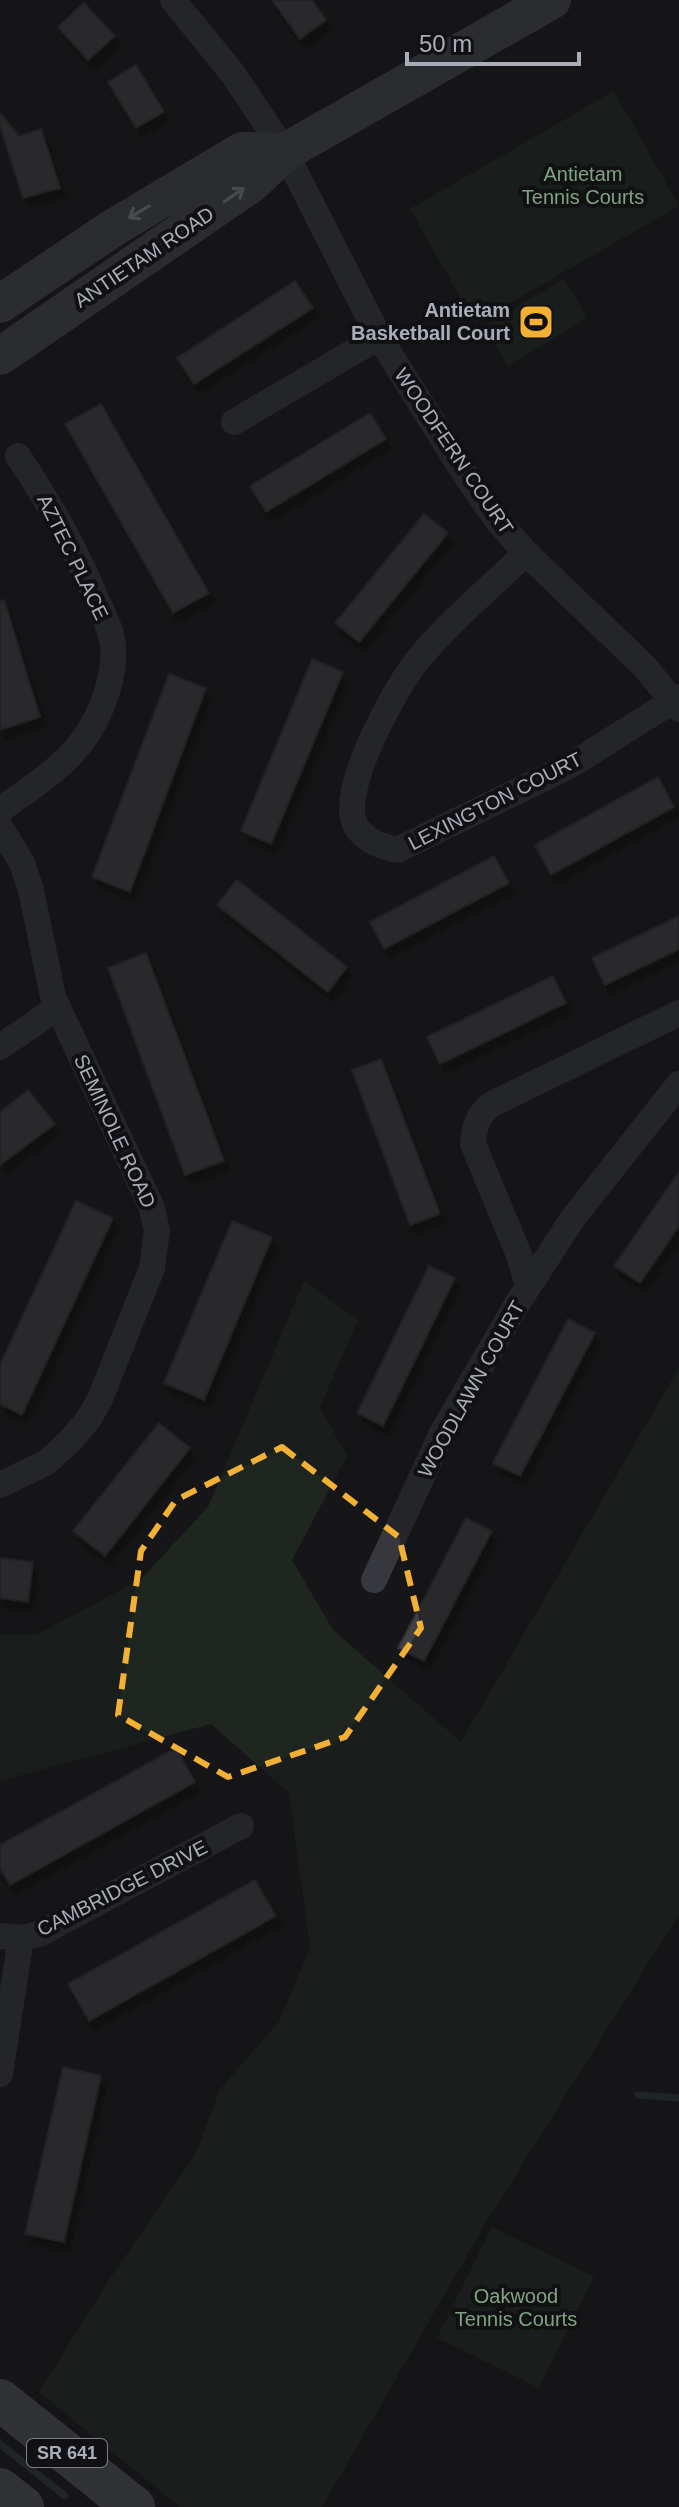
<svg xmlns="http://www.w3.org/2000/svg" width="679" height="2507" font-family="Arial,sans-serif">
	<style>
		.green { fill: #1e261f }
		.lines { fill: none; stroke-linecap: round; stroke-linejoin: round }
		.stream { stroke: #2c353c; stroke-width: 7 }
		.building { fill: #404145; stroke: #303034; stroke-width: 2; filter: url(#shadow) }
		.street { stroke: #37383d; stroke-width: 26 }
		.secondary { stroke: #45474d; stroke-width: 38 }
		.primary { stroke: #53555c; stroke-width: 42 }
		.oneway { stroke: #858993 }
		.marked { fill: none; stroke: #f2b134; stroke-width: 6; stroke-dasharray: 16 10; stroke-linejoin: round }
		.labels { text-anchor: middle; stroke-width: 8; stroke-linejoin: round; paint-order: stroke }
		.shield { fill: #111113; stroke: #7b7e86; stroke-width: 2 }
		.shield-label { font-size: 18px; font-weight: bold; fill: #a8adb8 }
		.park-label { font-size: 20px; fill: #7fa381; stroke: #111113 }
		.street-label { font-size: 20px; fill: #a8adb8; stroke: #111113 }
		.poi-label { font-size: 20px; font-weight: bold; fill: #a8adb8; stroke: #111113; text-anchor: end }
	</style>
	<defs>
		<filter id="shadow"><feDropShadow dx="5" dy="9" stdDeviation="2" flood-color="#0009"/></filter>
	</defs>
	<rect width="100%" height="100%" fill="#161618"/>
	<path class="green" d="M 614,91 L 679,206 L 475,323 L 410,209 Z
		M 564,279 L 587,318 L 508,366 L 484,326 Z
		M 304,1281 L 358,1320 L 320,1407 L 347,1456 L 292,1560 L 333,1630 L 461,1742 L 679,1368 L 679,1914 L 484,2226 L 322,2507 L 180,2507 L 39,2392 L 109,2280 L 196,2153 L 220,2089 L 279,2022 L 310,1948 L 289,1793 L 211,1724 L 0,1781 L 0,1635 L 36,1635 L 140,1580 L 208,1507 Z
		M 492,2227 L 594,2277 L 539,2388 L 437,2338 Z"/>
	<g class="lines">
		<path class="stream" d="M 638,2095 L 679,2098
			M 0,2444 L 65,2496"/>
	</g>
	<path class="building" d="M 272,0 L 312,0 L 326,20 L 300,39 Z
		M 84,3 L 115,36 L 88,60 L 58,27 Z
		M 136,65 L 164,112 L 136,128 L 108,82 Z
		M 0,113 L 19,136 L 41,129 L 60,188 L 23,198 L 0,126 Z
		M 295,281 L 313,308 L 194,384 L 177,358 Z
		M 101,404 L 209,593 L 173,613 L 65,424 Z
		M 370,413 L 386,439 L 266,512 L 250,486 Z
		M 424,514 L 448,533 L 359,642 L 335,623 Z
		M 4,600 L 40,717 L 0,730 L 0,601 Z
		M 312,659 L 343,672 L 271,844 L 241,831 Z
		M 169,674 L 206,688 L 130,892 L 92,877 Z
		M 658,777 L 674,807 L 551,875 L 535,845 Z
		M 494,856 L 509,883 L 384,949 L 370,922 Z
		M 237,880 L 347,967 L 328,992 L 217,905 Z
		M 679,916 L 679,949 L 605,985 L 592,958 Z
		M 146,953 L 224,1161 L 185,1175 L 108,968 Z
		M 553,976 L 566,1003 L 440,1064 L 427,1037 Z
		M 381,1059 L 440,1214 L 410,1225 L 352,1070 Z
		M 28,1090 L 55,1124 L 0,1165 L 0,1112 Z
		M 679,1172 L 679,1226 L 640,1283 L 614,1266 Z
		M 76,1201 L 113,1218 L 22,1415 L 0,1404 L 0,1365 Z
		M 232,1221 L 272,1237 L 204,1400 L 164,1383 Z
		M 429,1266 L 455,1278 L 383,1426 L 357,1413 Z
		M 568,1319 L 595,1333 L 520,1476 L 493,1463 Z
		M 159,1423 L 190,1448 L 105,1556 L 73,1531 Z
		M 466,1518 L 492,1531 L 424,1661 L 398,1648 Z
		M 0,1558 L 33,1562 L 28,1602 L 0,1598 Z
		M 176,1748 L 195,1782 L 10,1885 L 0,1868 L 0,1845 Z
		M 255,1880 L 276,1916 L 89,2021 L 68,1984 Z
		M 63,2067 L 101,2076 L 64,2242 L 25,2234 Z"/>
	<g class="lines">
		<path class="street" d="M 173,0 L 233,74 L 285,152 L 379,337 L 465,474 L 497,520 L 526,553 L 645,667 L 679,709
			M 234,422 L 379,337
			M 526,553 C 491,587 451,620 420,657 C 397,684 336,793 356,826 C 365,841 381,846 397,850 L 571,765 L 679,697
			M 0,810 C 27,790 59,771 80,744 C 101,718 120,668 111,635 C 108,623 102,612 97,601 C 76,550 49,502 18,456
			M 0,827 L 22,863 L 31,890 L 53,997 L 152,1208 L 157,1231 L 152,1268 L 100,1399 L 88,1420 L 69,1442 L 47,1462 L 0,1485
			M 0,1047 L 58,1007
			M 528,1286 L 519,1255 L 473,1144 C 474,1126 478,1115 492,1104 L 679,1013
			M 374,1580 L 443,1431 L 517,1304 L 573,1218 L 679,1084
			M 0,1936 L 21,1938 L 39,1934 L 241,1826
			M 0,2074 L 21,1938"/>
		<path class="secondary" d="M 0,304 L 113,228 L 242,151 L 285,152
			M 0,356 L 251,184 L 285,152 L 552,0"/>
		<path class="primary" d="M 0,2400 L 134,2507
			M 0,2489 L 23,2507"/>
	</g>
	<defs><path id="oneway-shaft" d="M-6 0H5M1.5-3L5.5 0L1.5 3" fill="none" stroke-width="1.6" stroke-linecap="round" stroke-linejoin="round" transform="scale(2)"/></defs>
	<g class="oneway">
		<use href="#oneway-shaft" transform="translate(234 195) rotate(-34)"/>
		<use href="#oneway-shaft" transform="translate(139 212) rotate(149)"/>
	</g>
	<path d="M0 0H679V2507H0ZM 282,1447 L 399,1537 L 421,1628 L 345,1737 L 228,1777 L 118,1715 L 141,1551 L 176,1500 Z" fill="#161618" fill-opacity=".55" fill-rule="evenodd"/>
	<path class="marked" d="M 282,1447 L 399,1537 L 421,1628 L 345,1737 L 228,1777 L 118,1715 L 141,1551 L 176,1500 Z"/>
	<defs>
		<symbol id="stadium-square" viewBox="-11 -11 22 22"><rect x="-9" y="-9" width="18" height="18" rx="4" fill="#f2b134" stroke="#111113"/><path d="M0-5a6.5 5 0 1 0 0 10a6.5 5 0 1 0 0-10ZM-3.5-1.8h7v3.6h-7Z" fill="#111"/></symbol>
	</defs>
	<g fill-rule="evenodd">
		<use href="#stadium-square" x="516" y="302" width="40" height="40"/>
	</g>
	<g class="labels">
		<rect class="shield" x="27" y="2439" width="80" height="28" rx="6"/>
		<g class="shield-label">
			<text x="67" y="2459">SR 641</text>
		</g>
		<g class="park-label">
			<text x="583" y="181">Antietam<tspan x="583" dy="23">Tennis Courts</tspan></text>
			<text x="516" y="2303">Oakwood<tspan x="516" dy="23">Tennis Courts</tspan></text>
		</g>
		<g class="street-label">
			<text transform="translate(144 257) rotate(-34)" y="7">ANTIETAM ROAD</text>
			<text transform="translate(454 451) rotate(56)" y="7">WOODFERN COURT</text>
			<text transform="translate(73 557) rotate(64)" y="7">AZTEC PLACE</text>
			<text transform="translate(495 801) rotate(-27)" y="7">LEXINGTON COURT</text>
			<text transform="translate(115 1131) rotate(65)" y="7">SEMINOLE ROAD</text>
			<text transform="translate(471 1389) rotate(-61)" y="7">WOODLAWN COURT</text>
			<text transform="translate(122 1888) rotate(-27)" y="7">CAMBRIDGE DRIVE</text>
		</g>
		<g class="poi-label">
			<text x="510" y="317">Antietam<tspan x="510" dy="23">Basketball Court</tspan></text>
		</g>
	</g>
	<path d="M407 52v12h172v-12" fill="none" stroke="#a8adb8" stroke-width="4"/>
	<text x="419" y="52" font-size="24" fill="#a8adb8" stroke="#111113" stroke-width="6" paint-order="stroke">50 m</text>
</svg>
